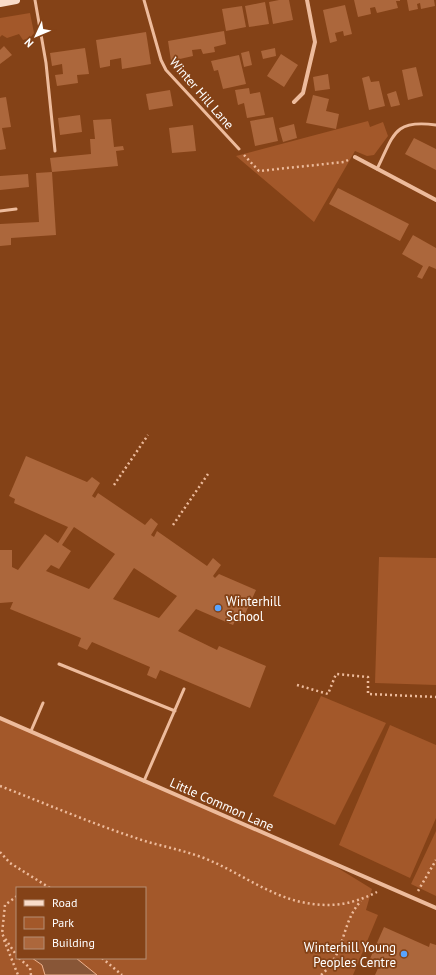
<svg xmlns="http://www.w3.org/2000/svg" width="436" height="975" font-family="'PT Sans',sans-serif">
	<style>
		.green { fill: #a3582a; fill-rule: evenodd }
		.water { fill: #885637; stroke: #efb28e }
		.building { fill: #ac673c; fill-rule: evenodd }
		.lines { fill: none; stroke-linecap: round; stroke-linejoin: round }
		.path { stroke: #edbb9c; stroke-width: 2.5; stroke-dasharray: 2 3; stroke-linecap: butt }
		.lane { stroke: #edbb9c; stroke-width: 3 }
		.street { stroke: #edbb9c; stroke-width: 4 }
		.secondary { stroke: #f9dcc9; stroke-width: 8 }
		.poi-dot { fill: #58a4ff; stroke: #844217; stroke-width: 1.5 }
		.labels { text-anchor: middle; stroke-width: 3.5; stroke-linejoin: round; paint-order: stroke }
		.street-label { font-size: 13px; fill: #fff; stroke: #844217 }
		.poi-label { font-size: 13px; fill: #fff; stroke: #844217; text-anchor: start }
	</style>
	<rect width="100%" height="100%" fill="#844217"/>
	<path class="green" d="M 30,13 L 34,33 L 30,38 L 23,40 L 19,34 L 7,38 L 2,35 L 0,37 L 0,18 Z
		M 368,121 L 370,127 L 383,122 L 388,136 L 374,155 L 367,156 L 355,151 L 314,222 L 236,156 Z
		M 379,557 L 436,558 L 436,685 L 375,683 Z
		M 321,696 L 386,723 L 335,825 L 273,796 Z
		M 0,718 L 320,857 L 372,889 L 366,910 L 378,915 L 353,975 L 0,975 ZM 17,888 L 145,888 L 145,958 L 17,958 Z
		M 390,725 L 436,745 L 436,818 L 410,878 L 339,845 Z
		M 436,831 L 436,896 L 411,884 Z"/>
	<path class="water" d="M 32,958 L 76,958 L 97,975 L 45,975 L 42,965 Z"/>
	<path class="building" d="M 279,0 L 289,0 L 293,20 L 273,24 L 269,2 Z
		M 354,0 L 400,0 L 400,1 L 396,1 L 398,8 L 377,13 L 375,7 L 370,8 L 371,14 L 358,17 Z
		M 407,0 L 434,0 L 435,6 L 421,9 L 420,3 L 417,4 L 418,9 L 409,11 Z
		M 265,2 L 269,24 L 249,27 L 245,6 Z
		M 345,5 L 352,34 L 344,36 L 343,31 L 335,33 L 337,41 L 330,43 L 323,10 Z
		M 242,6 L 246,27 L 226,31 L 222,9 Z
		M 224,31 L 226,44 L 214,47 L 215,52 L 203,54 L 201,49 L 192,50 L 193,56 L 171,61 L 168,41 Z
		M 146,32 L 151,64 L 122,69 L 121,58 L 110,60 L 110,66 L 100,68 L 96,40 Z
		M 4,46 L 12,55 L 0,64 L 0,50 Z
		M 85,48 L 89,74 L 77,75 L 78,83 L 57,86 L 55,75 L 63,74 L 62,64 L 52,66 L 50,53 Z
		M 275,48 L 276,56 L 263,59 L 261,51 Z
		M 249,51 L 252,65 L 244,67 L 241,53 Z
		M 281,54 L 298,65 L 284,87 L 267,76 Z
		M 239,55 L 246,84 L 223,89 L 218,70 L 214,71 L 211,61 Z
		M 416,67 L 423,96 L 408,100 L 402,70 Z
		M 328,74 L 330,89 L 315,91 L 313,77 Z
		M 369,76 L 371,82 L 379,81 L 385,106 L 369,110 L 362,78 Z
		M 249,88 L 250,94 L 260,92 L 265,115 L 247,118 L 244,103 L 238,105 L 235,90 Z
		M 170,90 L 173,106 L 149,110 L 146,94 Z
		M 396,91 L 400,105 L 391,107 L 387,94 Z
		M 313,95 L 329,99 L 326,111 L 339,114 L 336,129 L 306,123 Z
		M 6,97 L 11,127 L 2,128 L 6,149 L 0,150 L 0,98 Z
		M 80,115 L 82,132 L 60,135 L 58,118 Z
		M 273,117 L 278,141 L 255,146 L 250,121 Z
		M 111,119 L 114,147 L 123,146 L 124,150 L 116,151 L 118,166 L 52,172 L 50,158 L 91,154 L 90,139 L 95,139 L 93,120 Z
		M 294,124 L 297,138 L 283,142 L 279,128 Z
		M 193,125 L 196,151 L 172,153 L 169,128 Z
		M 414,138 L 436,149 L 436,170 L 405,154 Z
		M 52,172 L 56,235 L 11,238 L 11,245 L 0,246 L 0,224 L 39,222 L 36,173 Z
		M 28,174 L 29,187 L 0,190 L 0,176 Z
		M 338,188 L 409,224 L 400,241 L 329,204 Z
		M 413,235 L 436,248 L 436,269 L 429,266 L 422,279 L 417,277 L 423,266 L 402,254 Z
		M 26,456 L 87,482 L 92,477 L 100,483 L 92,496 L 95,498 L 98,493 L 145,525 L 151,518 L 158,524 L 151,535 L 154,537 L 157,531 L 207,566 L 213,558 L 221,565 L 213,576 L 215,578 L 219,574 L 256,590 L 241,623 L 235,621 L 233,625 L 196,609 L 178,631 L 217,650 L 219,646 L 266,666 L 250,708 L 160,670 L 156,679 L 147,675 L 150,667 L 92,642 L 87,650 L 78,646 L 81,638 L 10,609 L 13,602 L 0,603 L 0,550 L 12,550 L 12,567 L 18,570 L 45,534 L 58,543 L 68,527 L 14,503 L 15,499 L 9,496 ZM 74,527 L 115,554 L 89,589 L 46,571 L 51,565 L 59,569 L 71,551 L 62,545 ZM 134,568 L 177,596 L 159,618 L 113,599 Z
		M 384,927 L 429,947 L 430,943 L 436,945 L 436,975 L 375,975 L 379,966 L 369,961 Z"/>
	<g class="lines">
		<path class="path" d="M 244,155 L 259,171 L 344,162 L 348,160
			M 114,485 L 148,435
			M 173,525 L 208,474
			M 297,685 L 328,694 L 336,674 L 368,677 L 368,694 L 436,697
			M 0,786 C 49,805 98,826 148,842 C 167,847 185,851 204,858 C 237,871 266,894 301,902 C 330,908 351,905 377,892
			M 0,852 L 10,863 L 50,888
			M 418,891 L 436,860
			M 17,896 L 5,905 L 2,934 L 17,956
			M 4,940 L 18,975
			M 19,958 L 30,968 L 31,975
			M 102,958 L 122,975
			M 321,975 C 346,954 341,922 361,901"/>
		<path class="lane" d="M 35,0 L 46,63 L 55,151
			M 144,0 L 161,60 L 166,70 L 239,149
			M 377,169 C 394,135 393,119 436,125
			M 0,211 L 16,209
			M 59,664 L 175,711
			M 31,731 L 43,703
			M 144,781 L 184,689"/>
		<path class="street" d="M 294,102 L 303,93 L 315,42 L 307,0
			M 355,157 L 436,200
			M 0,718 L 436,908"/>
		<path class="secondary" d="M 0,3 L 16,0"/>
	</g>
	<g class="poi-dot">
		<circle cx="218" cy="608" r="4"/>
		<circle cx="404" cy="954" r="4"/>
	</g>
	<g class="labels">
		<g class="street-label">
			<text transform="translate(202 93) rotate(49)" y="5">Winter Hill Lane</text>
			<text transform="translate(222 804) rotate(24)" y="5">Little Common Lane</text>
		</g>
		<g class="poi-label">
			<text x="226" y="606">Winterhill<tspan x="226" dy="15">School</tspan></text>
			<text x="396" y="952" text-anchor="end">Winterhill Young<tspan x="396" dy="15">Peoples Centre</tspan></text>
		</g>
	</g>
	<rect x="16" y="887" width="130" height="72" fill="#844217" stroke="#b58e74"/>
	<rect x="24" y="900" width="20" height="6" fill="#f9dcc9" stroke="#b58e74"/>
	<text x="52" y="907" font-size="12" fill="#ffffff">Road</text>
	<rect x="24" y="917" width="20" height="12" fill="#a3582a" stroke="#b58e74"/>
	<text x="52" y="927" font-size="12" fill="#ffffff">Park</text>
	<rect x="24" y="937" width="20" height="12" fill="#ac673c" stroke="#b58e74"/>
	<text x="52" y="947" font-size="12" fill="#ffffff">Building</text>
	<g transform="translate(36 36) rotate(226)" stroke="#844217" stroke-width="3" paint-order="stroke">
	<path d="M0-3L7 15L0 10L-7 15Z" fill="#ffffff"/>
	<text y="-6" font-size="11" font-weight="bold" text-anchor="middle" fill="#ffffff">N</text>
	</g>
</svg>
